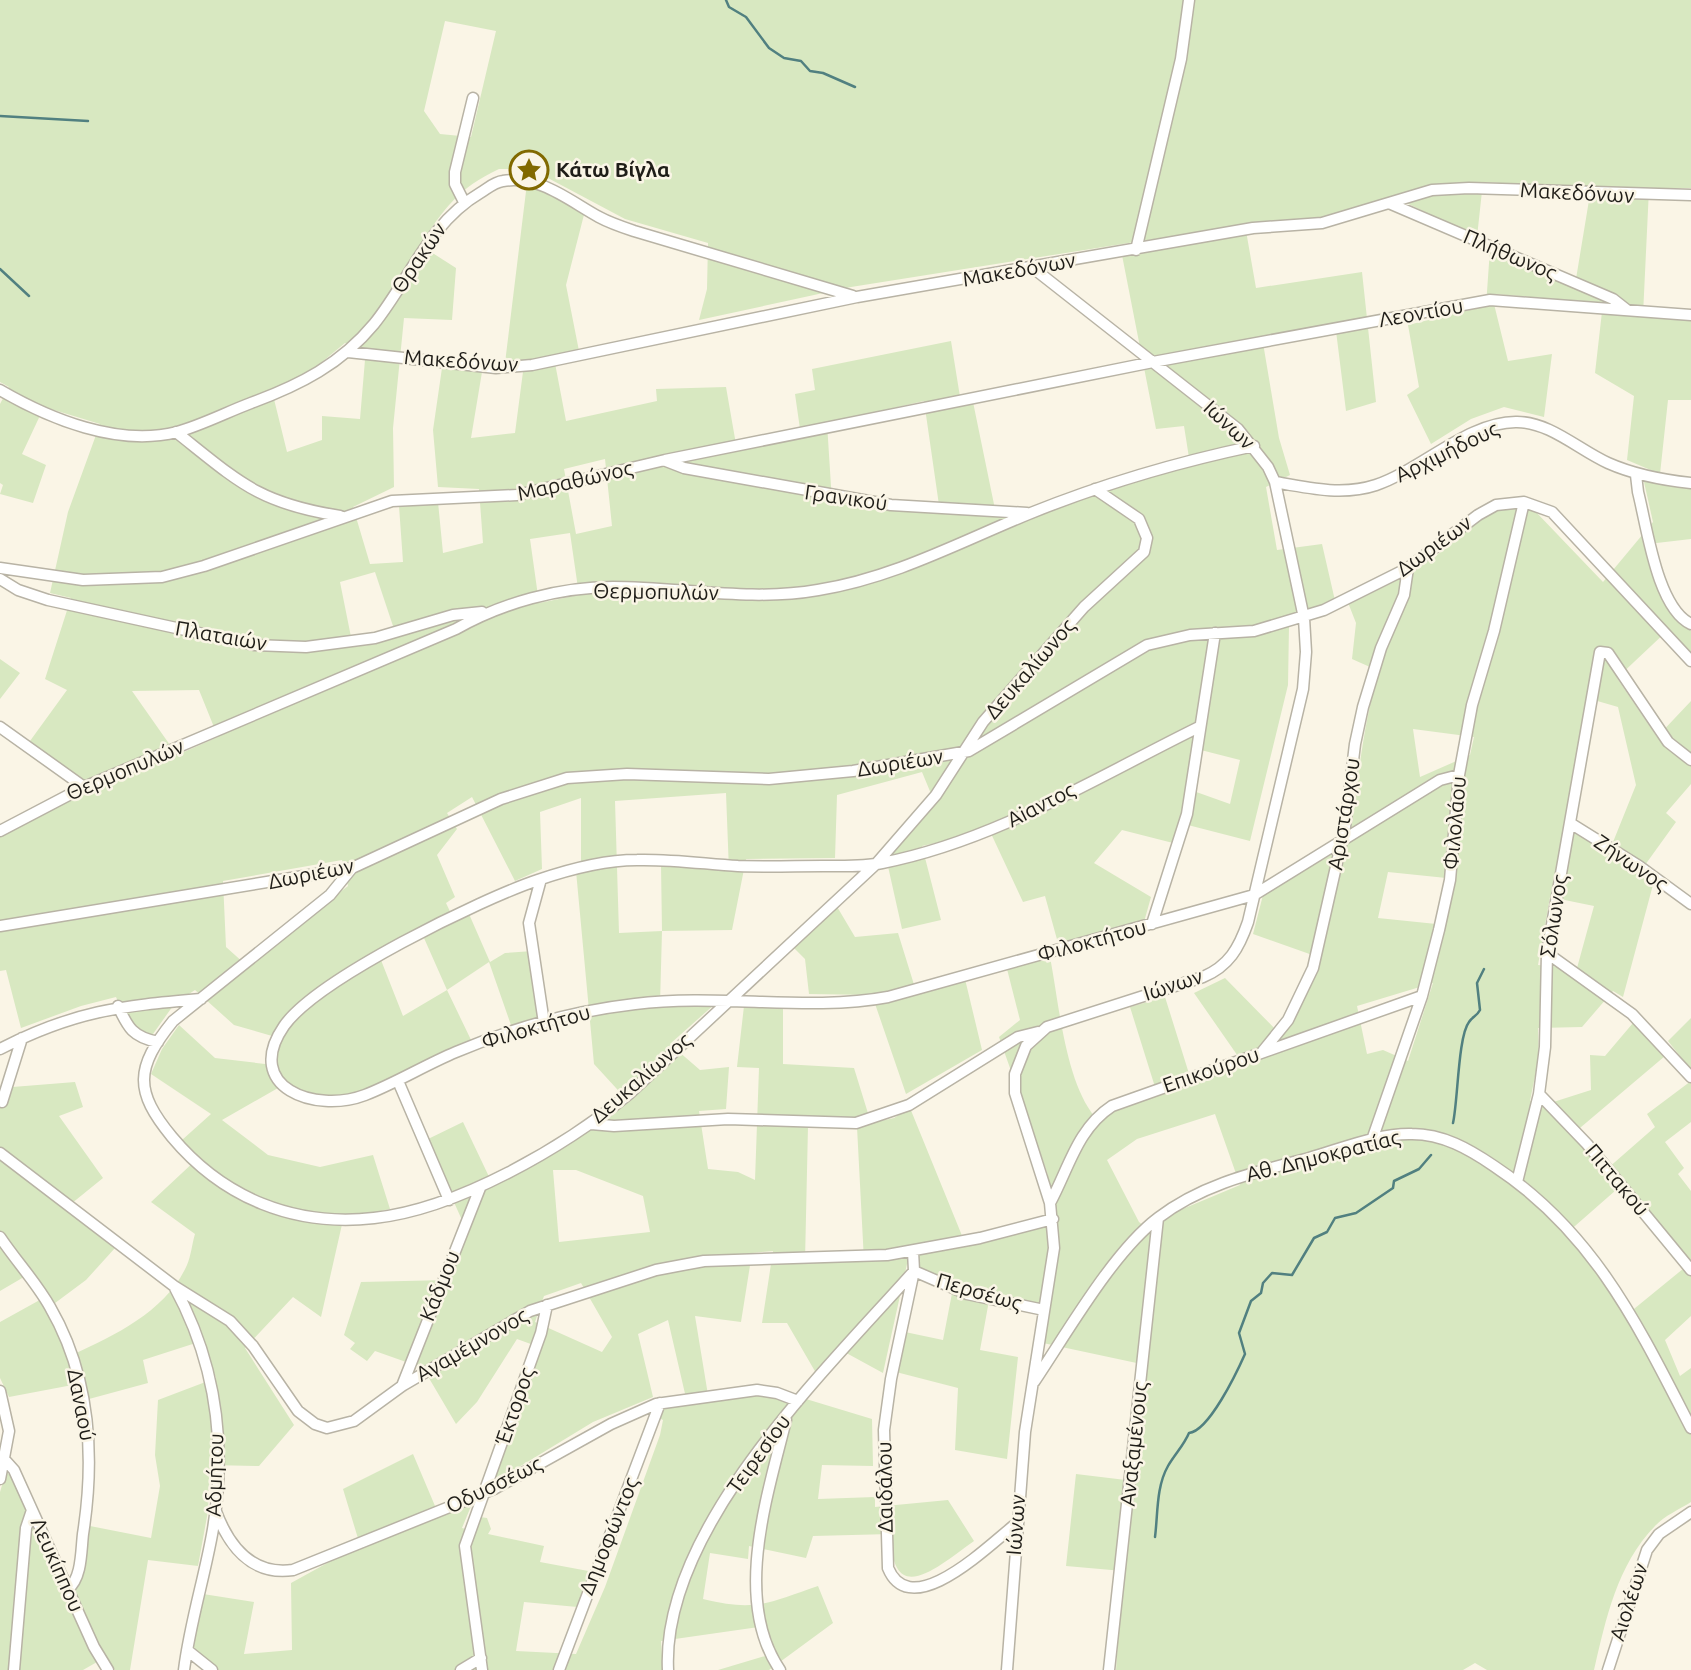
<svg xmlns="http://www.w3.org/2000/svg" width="1691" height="1670" font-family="Ubuntu,sans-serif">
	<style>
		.green { fill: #d8e8c1; fill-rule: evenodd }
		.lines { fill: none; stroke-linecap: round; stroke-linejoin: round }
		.stream { stroke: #518080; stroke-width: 2.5 }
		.minor-casing { stroke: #b8b3a5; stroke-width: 13 }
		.minor { stroke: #fff; stroke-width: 10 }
		.labels { text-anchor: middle; stroke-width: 5; stroke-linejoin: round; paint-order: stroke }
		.poi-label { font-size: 21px; font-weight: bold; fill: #1f1d18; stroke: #faf5e6; text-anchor: start }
		.street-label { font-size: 21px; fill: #1f1d18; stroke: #faf5e6 }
	</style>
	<rect width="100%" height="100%" fill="#faf5e6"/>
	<path class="green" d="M 0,0 L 1691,0 L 1691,188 L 1649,189 L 1643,315 L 1691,319 L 1691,400 L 1668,400 L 1660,474 L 1627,460 L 1634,396 L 1595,373 L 1603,303 L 1495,294 L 1494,304 L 1508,361 L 1552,354 L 1544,417 L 1504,407 L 1471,419 L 1431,444 L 1407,395 L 1419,387 L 1408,325 L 1486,306 L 1490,249 L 1575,285 L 1591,188 L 1483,182 L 1477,237 L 1394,197 L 1325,217 L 1245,225 L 1256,288 L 1362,272 L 1376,402 L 1346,411 L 1335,323 L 1262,337 L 1279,438 L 1290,475 L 1266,487 L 1277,550 L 1322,544 L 1336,605 L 1289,626 L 1288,685 L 1250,841 L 1184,824 L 1173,843 L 1122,830 L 1094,863 L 1151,897 L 1144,922 L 1058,943 L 1045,896 L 1023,902 L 987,825 L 949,840 L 922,846 L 941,920 L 902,929 L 885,853 L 934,801 L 922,772 L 837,795 L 835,858 L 746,859 L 732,930 L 662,931 L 660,1004 L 716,1003 L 670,1044 L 700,1070 L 729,1067 L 726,1109 L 699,1111 L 708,1169 L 738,1172 L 755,1180 L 759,1068 L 737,1067 L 744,1006 L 783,1006 L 783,1064 L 854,1068 L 871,1123 L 894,1118 L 910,1108 L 965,1243 L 1056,1220 L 1047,1172 L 999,1037 L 1020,1020 L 1007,969 L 1050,957 C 1059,1003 1065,1081 1095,1117 L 1155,1087 L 1130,1007 L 1165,997 L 1191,1080 L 1242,1062 L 1194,993 L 1225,978 L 1279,1033 C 1299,1008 1313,988 1318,957 L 1253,934 L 1263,895 L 1346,846 C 1359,788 1361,729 1379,671 L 1352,659 L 1356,623 L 1347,600 L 1437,555 L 1479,517 L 1508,506 L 1535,511 L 1603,582 L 1653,522 L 1644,482 L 1646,479 L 1691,486 L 1691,539 L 1648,544 L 1667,606 L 1691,631 L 1691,653 L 1668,630 L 1617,678 L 1657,737 L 1691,701 L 1691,784 L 1666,813 L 1676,822 L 1640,872 L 1654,881 L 1623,997 L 1613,991 L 1582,1027 L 1538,1028 L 1539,1056 L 1530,1101 L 1544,1105 L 1591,1090 L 1590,1055 L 1605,1056 L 1633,1023 L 1665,1056 L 1574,1133 L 1607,1169 L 1655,1127 L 1647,1114 L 1691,1081 L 1691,1122 L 1665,1142 L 1684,1168 L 1678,1174 L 1691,1191 L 1691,1316 L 1665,1340 L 1680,1376 L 1691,1368 L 1691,1502 C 1680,1509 1664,1516 1655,1526 C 1617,1565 1606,1619 1594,1670 L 1487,1670 L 1475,1663 L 1463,1670 L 1116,1670 L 1123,1571 L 1066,1566 L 1076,1474 L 1134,1481 L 1146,1365 L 1043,1343 L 1047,1308 L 990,1295 L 980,1350 L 1018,1357 L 1007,1459 L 955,1450 L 958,1388 L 896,1372 L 905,1332 L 943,1340 L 954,1283 L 907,1264 L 883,1373 L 839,1349 L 816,1373 L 787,1323 L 762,1323 L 773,1251 L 752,1253 L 741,1322 L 695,1316 L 708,1395 L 762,1394 L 806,1399 L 872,1419 L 873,1466 L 822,1465 L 818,1499 L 875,1497 L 875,1507 L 948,1500 L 974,1541 C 940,1565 891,1611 891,1534 L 813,1536 L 806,1558 L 749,1546 L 748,1559 L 710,1553 L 703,1599 C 756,1612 768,1603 818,1586 L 833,1623 L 769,1670 L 718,1670 L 772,1654 L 765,1626 L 661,1641 L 663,1670 L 219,1670 L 191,1652 L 203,1594 L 254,1602 L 244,1654 L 292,1650 L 291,1583 L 360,1545 L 343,1489 L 413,1454 L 438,1513 L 474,1499 L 462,1528 L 473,1531 L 480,1517 L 487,1518 L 491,1529 L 488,1534 L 544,1546 L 540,1562 L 599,1573 L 588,1608 L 524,1602 L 516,1651 L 576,1654 L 605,1587 L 660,1435 L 663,1420 L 657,1417 L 663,1402 L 686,1398 L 668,1320 L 638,1334 L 653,1397 L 593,1422 L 491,1484 L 539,1347 L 517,1339 L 477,1402 L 456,1424 L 423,1368 L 375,1351 L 367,1361 L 350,1349 L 355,1343 L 344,1335 L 361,1282 L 448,1280 L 466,1229 L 426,1140 L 463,1122 L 492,1183 L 627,1100 L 594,1064 L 576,871 L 581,870 L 581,798 L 540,812 L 542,869 L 515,881 L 472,797 L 447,813 L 457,829 L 437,855 L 455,897 L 446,903 L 454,920 L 469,914 L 490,962 L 505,953 L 533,951 L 539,1019 L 512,1028 L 489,962 L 447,990 L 472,1042 C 430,1063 369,1103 321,1098 C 309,1097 296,1089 285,1084 L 222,1120 L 268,1155 L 320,1167 L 373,1155 L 390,1209 L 343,1220 L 321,1317 L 293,1297 L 245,1348 L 294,1425 L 259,1466 L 210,1465 L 208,1511 L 198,1566 L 148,1560 L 130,1670 L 115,1670 L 104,1658 L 83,1670 L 0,1670 L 0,1492 L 6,1472 L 11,1475 L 21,1491 L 63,1596 L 79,1586 L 90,1526 L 151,1538 L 160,1486 L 155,1455 L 158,1400 L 216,1378 L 202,1341 L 143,1360 L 148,1383 L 89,1399 L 83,1383 L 9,1397 L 0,1378 L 0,1322 L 47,1296 L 29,1274 L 0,1291 L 0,1088 L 75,1082 L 83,1107 L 59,1116 L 103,1178 L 66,1208 L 115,1248 L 86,1280 L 47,1309 L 67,1355 L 74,1354 C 116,1335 167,1310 187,1265 C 191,1256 192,1244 195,1234 L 151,1202 L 197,1159 L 182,1140 L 211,1114 L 151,1074 L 162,1049 L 179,1025 L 215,1058 L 274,1065 L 279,1038 L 234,1025 L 195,990 L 175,1003 L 153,1034 L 139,1036 L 125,1019 L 116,997 L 81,1006 L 21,1028 L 6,970 L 0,971 L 0,836 L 93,788 L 30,741 L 67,690 L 45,679 L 71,598 L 50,593 L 68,512 L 100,424 L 44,407 L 22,454 L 46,465 L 33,503 L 0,494 L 3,485 L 0,483 L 0,404 L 9,387 L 0,382 ZM 445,21 L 496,31 L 471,137 L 440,134 L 424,111 ZM 499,169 L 531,169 L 625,219 L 708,243 L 707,289 L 699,320 L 851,287 L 1217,229 L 1121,250 L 1156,429 L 1184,426 L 1190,464 L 1105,488 L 1023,521 L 996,514 L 973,402 L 961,403 L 951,341 L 812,369 L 815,390 L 795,394 L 801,436 L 737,450 L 726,387 L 656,389 L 657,401 L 566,421 L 554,358 L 579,351 L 566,285 L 587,203 L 528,175 L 505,363 L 524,364 L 515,433 L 471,438 L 482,372 L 442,368 L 433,430 L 438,487 L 479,489 L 483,543 L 443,553 L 438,502 L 415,501 L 399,506 L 403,562 L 370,564 L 353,507 L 394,487 L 393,428 L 404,318 L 452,320 L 456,268 L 420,245 C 445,208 457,189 499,169 ZM 345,343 L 366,348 L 360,419 L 322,416 L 322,440 L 287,452 L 272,391 L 305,376 ZM 924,401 L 940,512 L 877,510 L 832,502 L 827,423 ZM 605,459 L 612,526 L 576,534 L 564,469 ZM 570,533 L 579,595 L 539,603 L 530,539 ZM 375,572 L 396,635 L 377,644 L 353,647 L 340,582 ZM 199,690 L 218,737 L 177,755 L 132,691 ZM 1587,698 L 1618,707 L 1636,785 L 1609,852 L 1565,828 ZM 1413,729 L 1474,737 L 1470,755 L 1420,777 ZM 1193,748 L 1240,760 L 1230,804 L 1185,788 ZM 726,793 L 729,871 L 661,865 L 662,931 L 619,933 L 615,801 ZM 342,860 L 348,886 L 245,964 L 226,947 L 223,881 ZM 1388,872 L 1456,879 L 1446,925 L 1378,918 ZM 1550,897 L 1594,906 L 1577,968 L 1538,965 ZM 420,929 L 447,990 L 403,1016 L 377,950 ZM 1433,983 L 1408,1061 L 1383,1050 L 1367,1054 L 1357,1006 ZM 1215,1114 L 1240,1185 L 1173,1213 L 1161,1223 L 1160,1239 L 1139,1222 L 1107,1160 L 1137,1139 ZM 808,1126 L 857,1127 L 864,1261 L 805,1261 ZM 553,1170 L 576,1170 L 643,1196 L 650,1232 L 559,1242 ZM 1624,1183 L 1689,1264 L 1629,1313 L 1567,1233 ZM 581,1283 L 612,1337 L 602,1352 L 535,1322 L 544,1296 Z
		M 0,659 L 20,673 L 0,699 Z
		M 836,905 L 855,937 L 898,933 L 916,991 L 965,979 L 982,1050 L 906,1094 L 872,995 L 809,994 L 805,959 L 791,945 Z
		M 1691,1018 L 1691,1070 L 1668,1041 Z"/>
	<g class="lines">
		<path class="stream" d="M 726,0 L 729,7 L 746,17 L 769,48 L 784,58 L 801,61 L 810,71 L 823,73 L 855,87
			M 0,116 L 88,121
			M 0,269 L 29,296
			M 1453,1123 C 1458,1101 1458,1036 1469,1022 C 1472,1017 1477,1016 1480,1010 L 1477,983 L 1484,969
			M 1155,1537 C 1158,1514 1156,1487 1168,1466 C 1175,1454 1184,1445 1189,1433 C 1209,1431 1237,1372 1245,1354 L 1239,1333 L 1251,1301 L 1261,1293 L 1263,1283 L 1272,1273 L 1292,1275 L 1314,1238 L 1327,1232 L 1335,1218 L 1356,1213 L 1393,1188 L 1394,1181 L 1419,1169 L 1431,1155"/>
		<defs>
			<path id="minor" d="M 464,202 L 455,184 L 455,172 L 473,98
				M 1391,204 L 1613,299 L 1627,310
				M 1136,250 L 1181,59 L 1189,0
				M 348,352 L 496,368 L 532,365 L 857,297 L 1253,228 L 1322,223 L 1432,190 L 1469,188 L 1691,195
				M 0,390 C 50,419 118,447 177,432 C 202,425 227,412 251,403 C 300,385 341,364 374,324 C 410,279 429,223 480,193 C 487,189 494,182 503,181 C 540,175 568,200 599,217 C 610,223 622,227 634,231 L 853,296
				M 176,432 C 239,482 258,503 340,516
				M 666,461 L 684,468 L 891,505 L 1027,513
				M 1636,475 L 1638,492 C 1647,527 1657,608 1691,624
				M 1275,482 C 1308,488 1343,496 1376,485 C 1421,470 1469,421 1517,422 C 1550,422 1579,450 1608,463 C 1635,475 1662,480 1691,483
				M 0,568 L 83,580 L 162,577 L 204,566 L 392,501 L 517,495 L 665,460 L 1153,362 L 1490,300 L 1691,315
				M 0,579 L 18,590 L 48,600 L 254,645 L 306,647 L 375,638 L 453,615 L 482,612
				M 0,727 L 84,787
				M 1199,727 C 1097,777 995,841 882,863 C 863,867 842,866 823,866 C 795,866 767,867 738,866 C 705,864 671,859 637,860 C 604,860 570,869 538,880 C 481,899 317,979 284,1026 C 242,1087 315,1114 365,1095 C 396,1083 425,1065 456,1052 C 513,1028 574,1011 635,1004 C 718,993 808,1012 888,997 L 1254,895 L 1440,780 L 1459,775
				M 1570,823 L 1639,866 L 1691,904
				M 0,831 L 84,787 L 456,629 C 502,603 559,587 613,587 C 681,587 750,602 818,590 C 894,578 962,541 1031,513 C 1103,484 1178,462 1254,446
				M 352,868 L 330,895 L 173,1021 C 135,1068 134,1091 172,1137 C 223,1198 294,1227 374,1218 C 458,1209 564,1147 629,1094 L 876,864 L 936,795 L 983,722 L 1084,607 L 1144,552 L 1147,538 L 1139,519 L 1095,489
				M 541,879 L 529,923 L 544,1023
				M 1152,924 L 1187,814 L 1215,633
				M 0,926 L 352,868 L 501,799 L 567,778 L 627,774 L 769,779 L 853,771 L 969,751 L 1147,645 L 1190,635 L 1254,631 L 1324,610 L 1408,568 L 1478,515 L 1496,505 L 1524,502 L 1552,512 L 1691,661
				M 1547,953 L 1632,1014 L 1691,1077
				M 118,1006 C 128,1028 133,1037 158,1042
				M 0,1049 C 74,1011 120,1006 201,999
				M 1263,1051 L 1288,1020 L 1313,968 L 1345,827 L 1355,744 L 1363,707 L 1381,648 L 1404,595 L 1408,568
				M 398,1081 L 449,1200
				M 1539,1094 L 1587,1144 L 1691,1270
				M 2,1102 L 22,1038
				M 591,1124 L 614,1126 L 728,1119 L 856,1123 L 909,1105 L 1018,1037 L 1038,1032
				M 1372,1140 L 1422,996 L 1439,930 L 1450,880 L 1459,775 L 1472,705 L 1494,631 L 1524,502
				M 0,1153 L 174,1286 L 230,1321 L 253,1346 L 298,1411 L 315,1424 L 327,1428 L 354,1421 L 402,1386 L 530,1311 L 656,1270 L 704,1261 L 887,1255 L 980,1238 L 1053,1219
				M 1517,1182 L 1539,1094 L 1545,1047 L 1547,953 L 1600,652 L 1608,653 L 1668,742 L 1691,760
				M 1050,1203 C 1069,1168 1077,1129 1112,1106 L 1422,996
				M 0,1237 C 16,1261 36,1282 50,1307 C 90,1376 95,1457 83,1534 C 81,1551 82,1578 68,1589
				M 913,1251 L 914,1271 L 891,1379 L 884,1430 L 888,1568 C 911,1624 990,1544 1016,1524
				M 174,1286 C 215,1361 227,1444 213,1529 C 205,1576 190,1622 184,1670
				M 1034,1382 C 1067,1333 1113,1252 1158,1218 C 1202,1184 1256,1172 1309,1158 C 1341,1149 1378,1133 1412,1134 C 1443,1134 1469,1149 1494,1166 C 1594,1232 1638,1325 1691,1428
				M 402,1386 L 480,1188
				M 0,1391 L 9,1431 L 0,1479
				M 5,1460 L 14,1470 L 94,1647 L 108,1670
				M 215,1509 C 228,1545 251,1576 293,1570 L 494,1489 L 611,1424 L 656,1404 L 757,1390 L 777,1393 L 798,1401
				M 187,1650 L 212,1670
				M 14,1670 L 26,1528 L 32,1510
				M 461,1670 L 481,1658
				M 482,1670 L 465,1546 L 541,1333 L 547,1305
				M 559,1670 L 660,1403
				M 668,1670 C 661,1529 825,1371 914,1271 L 967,1294 L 1044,1310
				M 780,1670 C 732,1600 768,1494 786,1420
				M 1007,1670 L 1025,1432 L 1054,1248 L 1050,1203 L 1015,1093 L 1015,1074 L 1026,1046 L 1047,1027 L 1203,977 C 1229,966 1239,948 1248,922 L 1303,689 L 1306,652 L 1304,618 L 1275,482 L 1268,467 L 1238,429 L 1033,268
				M 1109,1670 L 1158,1218
				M 1608,1670 L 1647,1550 L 1659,1534 L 1691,1512"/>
		</defs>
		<use href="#minor" class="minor-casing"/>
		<use href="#minor" class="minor"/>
	</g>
	<defs>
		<symbol id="sight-ring" viewBox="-11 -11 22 22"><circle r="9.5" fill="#faf5e6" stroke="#816900" stroke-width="1.5"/><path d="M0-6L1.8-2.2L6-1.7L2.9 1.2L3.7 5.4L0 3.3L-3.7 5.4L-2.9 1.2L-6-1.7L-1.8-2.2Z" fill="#816900"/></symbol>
	</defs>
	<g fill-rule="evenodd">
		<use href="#sight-ring" x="507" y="148" width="44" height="44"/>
	</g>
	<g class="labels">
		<g class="poi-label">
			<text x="556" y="177">Κάτω Βίγλα</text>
		</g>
		<g class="street-label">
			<text transform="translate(1577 193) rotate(3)" y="7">Μακεδόνων</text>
			<text transform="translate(1510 255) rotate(23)" y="7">Πλήθωνος</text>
			<text transform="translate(419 258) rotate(-56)" y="7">Θρακών</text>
			<text transform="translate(1019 270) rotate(-10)" y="7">Μακεδόνων</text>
			<text transform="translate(1421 313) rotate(-10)" y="7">Λεοντίου</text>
			<text transform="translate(461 361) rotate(4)" y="7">Μακεδόνων</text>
			<text transform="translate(1229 425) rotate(43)" y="7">Ιώνων</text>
			<text transform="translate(1447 452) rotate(-26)" y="7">Αρχιμήδους</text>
			<text transform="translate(575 481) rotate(-13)" y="7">Μαραθώνος</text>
			<text transform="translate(846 498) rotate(8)" y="7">Γρανικού</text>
			<text transform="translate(1434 546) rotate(-36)" y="7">Δωριέων</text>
			<text transform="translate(656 592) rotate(1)" y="7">Θερμοπυλών</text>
			<text transform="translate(221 636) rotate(10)" y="7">Πλαταιών</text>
			<text transform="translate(1030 669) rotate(-49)" y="7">Δευκαλίωνος</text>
			<text transform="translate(900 763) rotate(-9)" y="7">Δωριέων</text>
			<text transform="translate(125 770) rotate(-23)" y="7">Θερμοπυλών</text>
			<text transform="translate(1041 805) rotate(-27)" y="7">Aiαντος</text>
			<text transform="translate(1344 814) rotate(-81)" y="7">Αριστάρχου</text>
			<text transform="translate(1455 823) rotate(-85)" y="7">Φιλολάου</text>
			<text transform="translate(1631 863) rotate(34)" y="7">Ζήνωνος</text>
			<text transform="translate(311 874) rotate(-11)" y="7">Δωριέων</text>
			<text transform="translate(1554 916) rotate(-81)" y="7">Σόλωνος</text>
			<text transform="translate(1092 941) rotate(-15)" y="7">Φιλοκτήτου</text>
			<text transform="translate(1173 985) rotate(-18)" y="7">Ιώνων</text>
			<text transform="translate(536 1027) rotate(-16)" y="7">Φιλοκτήτου</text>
			<text transform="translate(1211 1070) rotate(-19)" y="7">Επικούρου</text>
			<text transform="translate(641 1078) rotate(-41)" y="7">Δευκαλίωνος</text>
			<text transform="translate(1323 1156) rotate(-14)" y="7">Αθ. Δημοκρατίας</text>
			<text transform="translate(1617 1180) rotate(50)" y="7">Πιττακού</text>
			<text transform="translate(440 1286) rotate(-68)" y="7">Κάδμου</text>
			<text transform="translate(979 1292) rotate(16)" y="7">Περσέως</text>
			<text transform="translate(472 1345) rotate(-30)" y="7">Αγαμέμνονος</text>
			<text transform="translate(81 1405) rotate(79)" y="7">Δαναού</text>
			<text transform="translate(515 1406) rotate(-71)" y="7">Έκτορος</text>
			<text transform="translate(1134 1444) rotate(-84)" y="7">Αναξαμένους</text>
			<text transform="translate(759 1454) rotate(-54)" y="7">Τειρεσίου</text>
			<text transform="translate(215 1475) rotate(-88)" y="7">Αδμήτου</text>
			<text transform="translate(494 1485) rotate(-26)" y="7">Οδυσσέως</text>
			<text transform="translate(885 1487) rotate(-91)" y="7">Δαιδάλου</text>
			<text transform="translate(1016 1525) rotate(-86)" y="7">Ιώνων</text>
			<text transform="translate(609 1536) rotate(-68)" y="7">Δημοφώντος</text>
			<text transform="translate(57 1565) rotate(66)" y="7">Λευκίππου</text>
			<text transform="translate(1629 1602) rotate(-72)" y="7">Αιολέων</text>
		</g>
	</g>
</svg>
